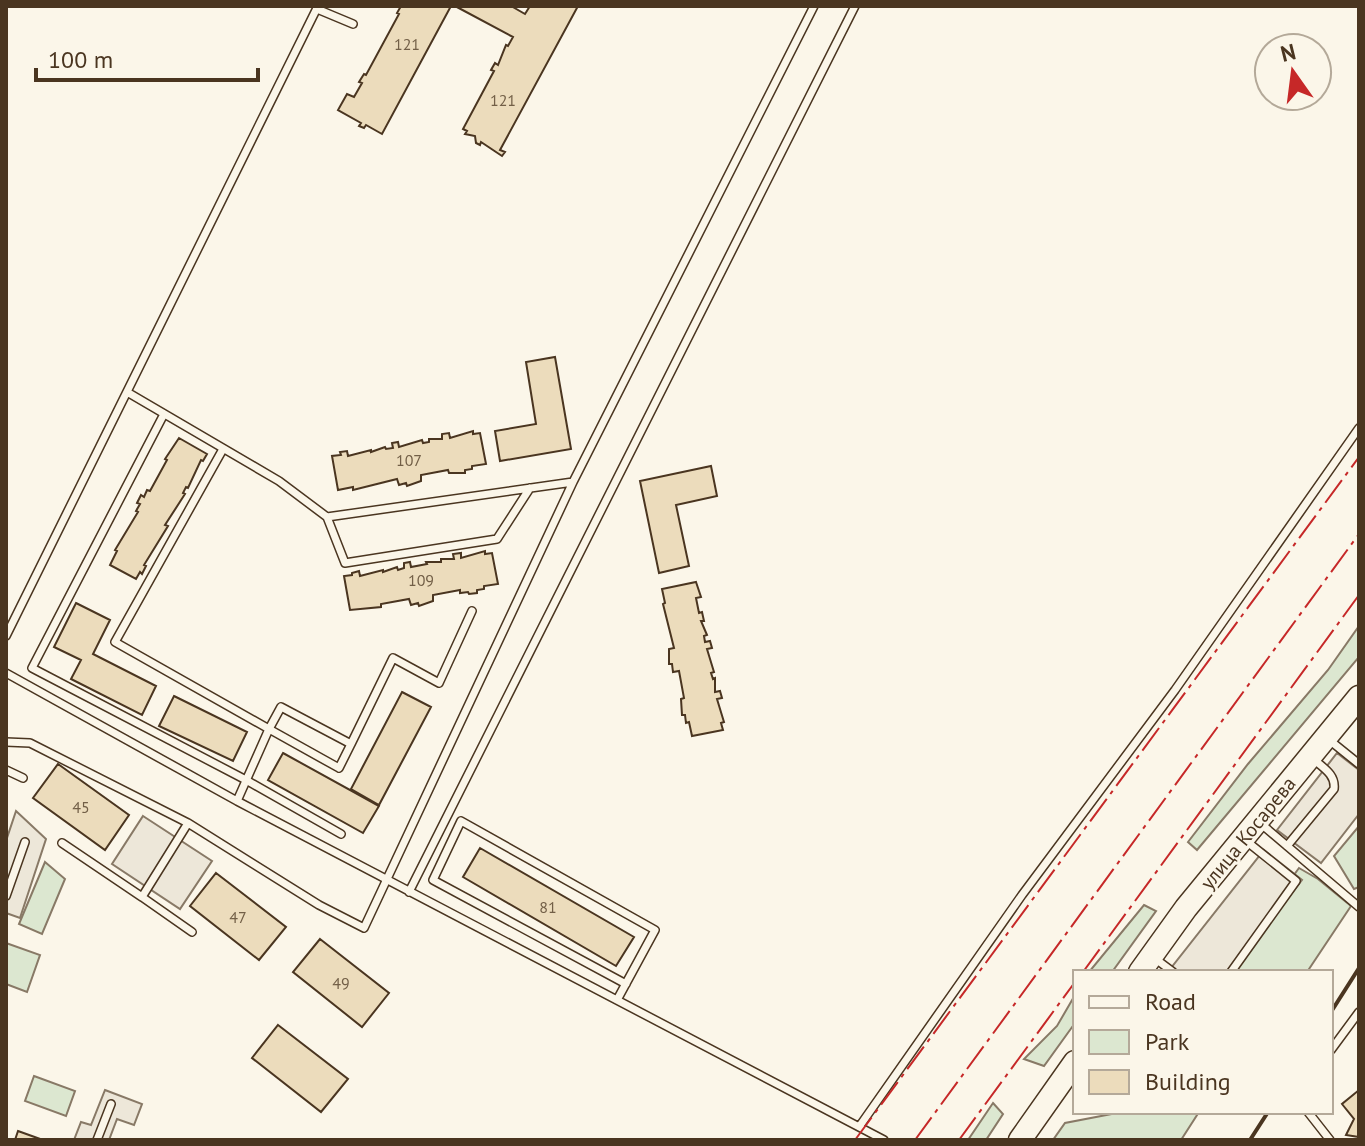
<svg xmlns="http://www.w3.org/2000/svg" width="1365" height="1146" font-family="'PT Sans',sans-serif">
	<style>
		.green { fill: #dce7d0; stroke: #887966; stroke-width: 2 }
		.parking { fill: #ede7d9; stroke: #887966; stroke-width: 2 }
		.building { fill: #ecdcbc; stroke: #4a3520; stroke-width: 2 }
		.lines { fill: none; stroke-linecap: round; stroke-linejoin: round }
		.service-casing { stroke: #4a3520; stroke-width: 10 }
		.primary-casing { stroke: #4a3520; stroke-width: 25 }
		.service { stroke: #fbf6e9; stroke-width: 7 }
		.primary { stroke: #fbf6e9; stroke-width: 22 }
		.wall { stroke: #4a3520; stroke-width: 4 }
		.power { stroke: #c62828; stroke-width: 2; stroke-dasharray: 28 6 4 6; stroke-linecap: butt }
		.labels { text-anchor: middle; stroke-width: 6; stroke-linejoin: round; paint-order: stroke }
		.number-label { font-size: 16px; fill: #725f47 }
		.street-label { font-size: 20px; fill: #4a3520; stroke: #fbf6e9 }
	</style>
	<rect width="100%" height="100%" fill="#fbf6e9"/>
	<path class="green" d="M 1359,626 L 1359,657 L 1197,850 L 1188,842 L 1248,764 L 1328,670 Z
		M 1359,826 L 1359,887 L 1354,889 L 1334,856 Z
		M 45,862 L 65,879 L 42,934 L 19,924 Z
		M 1299,868 L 1318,879 L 1351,906 L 1307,972 L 1223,972 Z
		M 1144,905 L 1156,911 L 1112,972 L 1089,972 Z
		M 6,943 L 40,955 L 27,992 L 6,984 Z
		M 1075,995 L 1075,1023 L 1044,1066 L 1024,1059 L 1057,1026 Z
		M 34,1076 L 75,1091 L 66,1116 L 25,1101 Z
		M 993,1103 L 1003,1114 L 986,1140 L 968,1140 Z
		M 1122,1112 L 1199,1112 L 1181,1140 L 1053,1140 L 1065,1123 Z"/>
	<path class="parking" d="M 1337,753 L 1359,770 L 1359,814 L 1321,863 L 1277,830 Z
		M 16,811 L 46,839 L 20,918 L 6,913 L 6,841 Z
		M 143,816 L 212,861 L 180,909 L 112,864 Z
		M 1264,850 L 1302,880 L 1229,972 L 1177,972 L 1171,968 Z
		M 105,1090 L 142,1104 L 134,1125 L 117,1119 L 109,1140 L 74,1140 L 81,1122 L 91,1125 Z"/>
	<path class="building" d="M 401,6 L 451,6 L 382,134 L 366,125 L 364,128 L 359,126 L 361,123 L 338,110 L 347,94 L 354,97 L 362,83 L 359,82 L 364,74 L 366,75 L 399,14 L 397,13 Z
		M 455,6 L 511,6 L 525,14 L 530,6 L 578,6 L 500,150 L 505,152 L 502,156 L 481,142 L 480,145 L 476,143 L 475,136 L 465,134 L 467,131 L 463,129 L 494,71 L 491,70 L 495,63 L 498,65 L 506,45 L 508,46 L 513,37 Z
		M 555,357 L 571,449 L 500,461 L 495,431 L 536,424 L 526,362 Z
		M 473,431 L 473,434 L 480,433 L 486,464 L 472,466 L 472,469 L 465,470 L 465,473 L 449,473 L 448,470 L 421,475 L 421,481 L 407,486 L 406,483 L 399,485 L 397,479 L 353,490 L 353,487 L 338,490 L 332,456 L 341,455 L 340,452 L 347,451 L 348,456 L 371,450 L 371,452 L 385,447 L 386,449 L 393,448 L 392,443 L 398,442 L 399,447 L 422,440 L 423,443 L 429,442 L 429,439 L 442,439 L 442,434 L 449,433 L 450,438 Z
		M 179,438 L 207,454 L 203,461 L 201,460 L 188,488 L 186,487 L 183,493 L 185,494 L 165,525 L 168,526 L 144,565 L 146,566 L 142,574 L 140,572 L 136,579 L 110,565 L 117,551 L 115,550 L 138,512 L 136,511 L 140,504 L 137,503 L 141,495 L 144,497 L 147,490 L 150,491 L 167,460 L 165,459 Z
		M 711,466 L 717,496 L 676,505 L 689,566 L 659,573 L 640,481 Z
		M 485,551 L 485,554 L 492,553 L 498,584 L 484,586 L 484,589 L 477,590 L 477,593 L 469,594 L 468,592 L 460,593 L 460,590 L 433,595 L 433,601 L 419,606 L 418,603 L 411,605 L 409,599 L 381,604 L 381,607 L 350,610 L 344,576 L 352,575 L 352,573 L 359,571 L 360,576 L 383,570 L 383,572 L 397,567 L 398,570 L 404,568 L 404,563 L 410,562 L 411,567 L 427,564 L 426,562 L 441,562 L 441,559 L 454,559 L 453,554 L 461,553 L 461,558 Z
		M 696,582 L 701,597 L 696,598 L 699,613 L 702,612 L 704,621 L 701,621 L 707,635 L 704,636 L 705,642 L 710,641 L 712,648 L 707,649 L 714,672 L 711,673 L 713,679 L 715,678 L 715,692 L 720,691 L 722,698 L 717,699 L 724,722 L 721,723 L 723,730 L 692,736 L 689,722 L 686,723 L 685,715 L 682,715 L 681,699 L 684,698 L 679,671 L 673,672 L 672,664 L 669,664 L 669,649 L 674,648 L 663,604 L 665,603 L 662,589 Z
		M 76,603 L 110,620 L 93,654 L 156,686 L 142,715 L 71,679 L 81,660 L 54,647 Z
		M 402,692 L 431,707 L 379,805 L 351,789 Z
		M 174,696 L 247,732 L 233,761 L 159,726 Z
		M 283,753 L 379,806 L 363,833 L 268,780 Z
		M 58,764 L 129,815 L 105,850 L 33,798 Z
		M 480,848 L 634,937 L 616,966 L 463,877 Z
		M 216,873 L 286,927 L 259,960 L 190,906 Z
		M 320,939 L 389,993 L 362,1027 L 293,972 Z
		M 278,1025 L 348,1079 L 321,1112 L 252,1058 Z
		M 1359,1090 L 1359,1137 L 1346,1135 L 1354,1119 L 1342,1104 Z
		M 18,1131 L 43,1140 L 15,1140 Z"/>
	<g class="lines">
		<defs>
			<path id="service" d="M 317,9 L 353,24
				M 127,392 L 279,481 L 327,517 L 345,563 L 497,539 L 530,488
				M 164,414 L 32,668 L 246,780 L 341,834
				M 223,449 L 115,642 L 269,729 L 237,801
				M 573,482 L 814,6
				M 6,636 L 318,6
				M 6,673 L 237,801 L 884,1140
				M 1328,739 L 1359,764
				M 6,742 L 30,743 L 188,823 L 319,905 L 364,928 L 573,482 L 327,517
				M 351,744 L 339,768 L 269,729 L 281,707 L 351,744 L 393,658 L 439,683 L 472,611
				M 6,770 L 23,778
				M 1260,823 L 1359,907
				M 62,843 L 142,897 L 188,823
				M 1287,846 L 1334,789 C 1336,774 1322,767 1312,758
				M 409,892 L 855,6
				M 6,896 L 25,842
				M 142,897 L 192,932
				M 1153,957 L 1173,972
				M 1231,972 L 1296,881 L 1245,840
				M 617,1000 L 655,930 L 461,821 L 433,880 L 626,984
				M 1331,1050 L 1359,1012
				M 1308,1112 L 1330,1140
				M 859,1127 L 1022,895 L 1175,690 L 1359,428
				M 97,1140 L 111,1104"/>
			<path id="primary" d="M 1140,972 L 1186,908 L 1359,697
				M 1020,1140 L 1075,1062"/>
		</defs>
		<use href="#service" class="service-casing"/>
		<use href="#primary" class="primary-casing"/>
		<use href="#service" class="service"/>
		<use href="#primary" class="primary"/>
		<path class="wall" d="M 1331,1012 L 1359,968
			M 1250,1140 L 1268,1112"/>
		<path class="power" d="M 1083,972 L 1359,595
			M 855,1140 L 1359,457
			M 915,1140 L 1359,534
			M 959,1140 L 1075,982"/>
	</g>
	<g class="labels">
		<g class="number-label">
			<text x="407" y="50">121</text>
			<text x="503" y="106">121</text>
			<text x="409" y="466">107</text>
			<text x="421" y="586">109</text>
			<text x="81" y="813">45</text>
			<text x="548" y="913">81</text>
			<text x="238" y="923">47</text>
			<text x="341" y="989">49</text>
		</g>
		<g class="street-label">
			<text transform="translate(1248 833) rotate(-51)" y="7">улица Косарева</text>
		</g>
	</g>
	<rect width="1365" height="1146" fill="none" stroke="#4a3520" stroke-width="16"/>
	<rect x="1073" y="970" width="260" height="144" fill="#fbf6e9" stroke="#b4a999" stroke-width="2"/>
	<rect x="1089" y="996" width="40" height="12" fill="#fbf6e9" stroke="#b4a999" stroke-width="2"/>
	<text x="1145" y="1010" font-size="24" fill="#4a3520">Road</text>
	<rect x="1089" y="1030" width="40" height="24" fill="#dce7d0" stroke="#b4a999" stroke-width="2"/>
	<text x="1145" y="1050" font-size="24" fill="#4a3520">Park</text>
	<rect x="1089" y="1070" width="40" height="24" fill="#ecdcbc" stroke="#b4a999" stroke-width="2"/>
	<text x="1145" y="1090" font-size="24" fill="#4a3520">Building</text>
	<g transform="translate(1293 72) rotate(346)"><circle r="38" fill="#fbf6e9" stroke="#b4a999" stroke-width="2"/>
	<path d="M0-6L14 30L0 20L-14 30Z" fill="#c62828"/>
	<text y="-12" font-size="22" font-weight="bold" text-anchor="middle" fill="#4a3520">N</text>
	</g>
	<path d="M36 68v12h222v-12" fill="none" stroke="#4a3520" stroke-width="4"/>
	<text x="48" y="68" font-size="24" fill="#4a3520" stroke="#fbf6e9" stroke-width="6" paint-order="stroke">100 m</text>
</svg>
